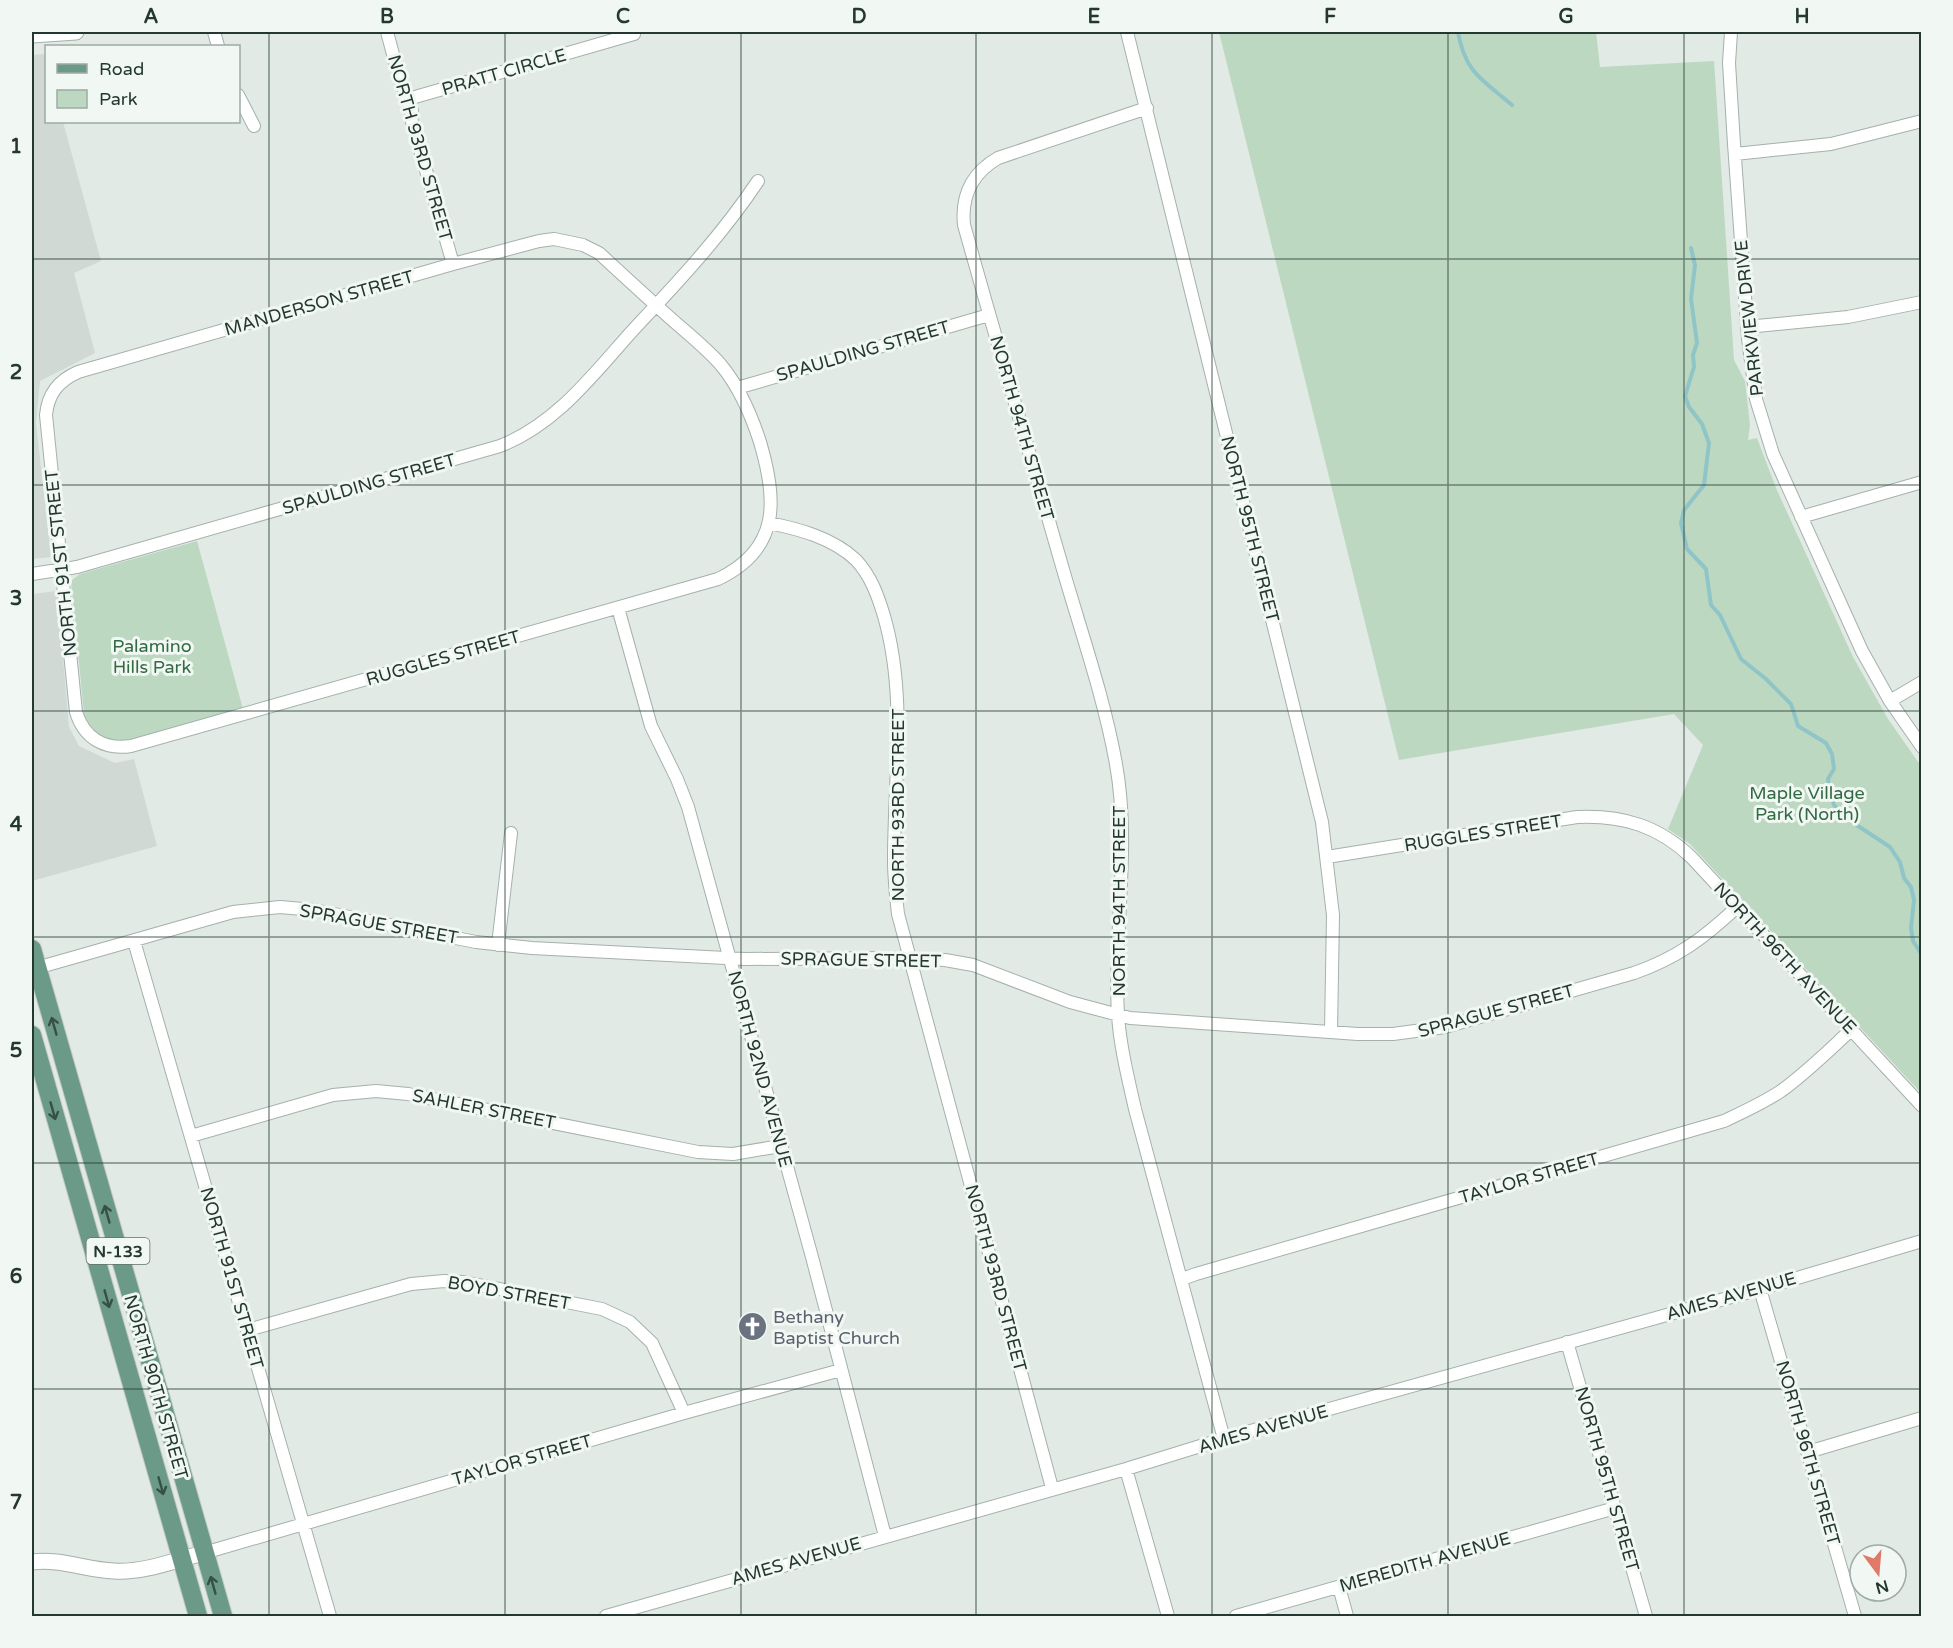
<svg xmlns="http://www.w3.org/2000/svg" width="1953" height="1648" font-family="'Varela Round',sans-serif">
	<style>
		.built { fill: #d0d9d4 }
		.green { fill: #bdd8c1 }
		.lines { fill: none; stroke-linecap: round; stroke-linejoin: round }
		.stream { stroke: #90c5c8; stroke-width: 4 }
		.minor-casing { stroke: #a5b1ab; stroke-width: 14 }
		.tertiary-casing { stroke: #a5b1ab; stroke-width: 17 }
		.primary-casing { stroke: #c2c7c5; stroke-width: 20 }
		.minor { stroke: #fff; stroke-width: 12 }
		.tertiary { stroke: #fff; stroke-width: 15 }
		.primary { stroke: #6b9a89; stroke-width: 18 }
		.oneway { stroke: #365047 }
		.grid { fill: none; stroke: #243831; stroke-width: 1.5; stroke-opacity: 0.55 }
		.labels { text-anchor: middle; stroke-width: 6; stroke-linejoin: round; paint-order: stroke }
		.shield { fill: #f1f7f3; stroke: #62716b; stroke-width: 1.5 }
		.shield-label { font-size: 16px; font-weight: bold; fill: #243831 }
		.street-label { font-size: 18px; fill: #243831; stroke: #f1f7f3 }
		.park-label { font-size: 18px; fill: #336a43; stroke: #f1f7f3 }
		.worship-label { font-size: 18px; fill: #5b616d; stroke: #f1f7f3; text-anchor: start }
		.neatline { fill: none; stroke: #243831; stroke-width: 2 }
		.grid-label { font-size: 20px; text-anchor: middle; font-weight: bold; fill: #243831 }
	</style>
	<rect width="100%" height="100%" fill="#e1eae5"/>
	<path class="built" d="M 45,54 L 46,61 L 46,122 L 63,122 L 101,261 L 74,273 L 95,353 L 40,381 L 36,423 L 51,557 L 32,559 L 32,55 Z
		M 57,591 L 69,727 L 79,746 L 115,763 L 134,759 L 157,846 L 32,881 L 32,594 Z"/>
	<path class="green" d="M 1219,32 L 1596,32 L 1600,67 L 1714,61 L 1734,360 L 1745,381 L 1750,425 L 1748,440 L 1757,438 L 1776,488 L 1853,657 L 1888,719 L 1921,766 L 1921,1093 L 1701,856 L 1690,844 L 1668,829 L 1703,745 L 1674,714 L 1399,760 Z
		M 197,541 L 243,709 L 120,743 C 102,740 91,732 84,714 L 71,581 L 80,574 Z"/>
	<g class="lines">
		<path class="stream" d="M 1458,32 C 1465,73 1483,80 1512,105
			M 1691,248 L 1695,265 L 1691,299 L 1697,343 L 1693,355 L 1694,367 L 1685,396 L 1689,407 L 1702,424 L 1709,443 L 1704,485 L 1684,510 L 1681,523 L 1687,549 L 1706,569 L 1711,605 L 1720,615 L 1741,659 L 1766,679 L 1791,704 L 1798,726 L 1826,743 L 1832,754 L 1834,769 L 1828,779 L 1829,789 L 1834,805 L 1846,818 L 1890,847 L 1900,862 L 1904,878 L 1911,887 L 1914,900 L 1911,928 L 1913,941 L 1922,955"/>
		<defs>
			<path id="minor" d="M 214,32 L 218,46
				M 387,32 L 400,80 L 412,111 L 411,118 L 453,264
				M 1127,32 L 1322,822 L 1333,915 L 1331,1032
				M 1731,32 L 1729,63 L 1734,144 L 1748,338 L 1756,399 L 1773,454 L 1862,651 L 1890,701 L 1922,747
				M 238,95 L 254,126
				M 408,99 L 634,34
				M 1147,108 L 998,158 C 972,173 961,195 964,225 C 996,339 1029,453 1062,566 C 1081,632 1104,697 1116,764 C 1131,848 1113,931 1118,1015 C 1120,1046 1128,1078 1135,1109 L 1224,1439
				M 1735,154 L 1831,144 L 1922,121
				M 554,239 L 583,245 L 599,253 C 625,277 651,301 677,324 C 692,337 708,350 721,365 C 740,388 751,414 760,442 C 777,499 781,549 718,579 L 131,746 C 104,750 84,738 76,712 L 46,415 C 48,394 58,381 78,372 L 453,264 L 539,241 Z
				M 1747,327 L 1848,317 L 1922,302
				M 737,388 L 989,315
				M 1801,517 L 1922,482
				M 769,523 C 799,529 833,538 856,560 C 871,576 878,596 884,616 C 907,695 894,779 894,860 C 894,878 896,896 898,914 L 1052,1488
				M 32,574 L 77,567 L 500,446 C 557,424 594,373 634,329 C 678,282 722,235 758,181
				M 618,608 L 651,726 L 677,779 L 688,807 L 812,1257 L 885,1536
				M 1890,701 L 1922,682
				M 1327,857 L 1577,817 C 1623,815 1659,826 1692,858 L 1922,1106
				M 134,941 L 330,1616
				M 498,945 L 511,833
				M 33,969 L 233,912 L 280,907 L 314,910 L 476,942 L 532,948 L 745,959 L 895,958 L 945,960 L 973,965 L 1070,1002 L 1130,1018 L 1358,1034 L 1393,1034 L 1445,1027 L 1634,973 C 1677,958 1704,938 1737,907
				M 191,1136 L 333,1095 L 376,1091 L 408,1094 L 698,1152 L 733,1154 L 780,1146
				M 1182,1279 L 1196,1274 L 1724,1121 C 1743,1112 1763,1103 1781,1091 C 1806,1073 1828,1051 1851,1030
				M 1760,1289 L 1855,1616
				M 248,1330 L 411,1284 L 444,1281 L 463,1282 L 602,1309 L 630,1322 L 652,1343 L 684,1413
				M 1567,1342 L 1646,1616
				M 1808,1452 L 1922,1418
				M 1126,1469 L 1168,1616
				M 204,1553 L 684,1413 L 841,1370
				M 1339,1587 L 1347,1616
				M 606,1616 L 1126,1469 L 1236,1435 L 1760,1289 L 1922,1241
				M 1236,1616 L 1615,1508"/>
			<path id="tertiary" d="M 32,35 L 76,32
				M 32,1562 C 60,1558 86,1570 114,1571 C 144,1573 175,1560 204,1553"/>
			<path id="primary" d="M 32,949 L 223,1616
				M 32,1035 L 198,1616"/>
		</defs>
		<use href="#minor" class="minor-casing"/>
		<use href="#tertiary" class="tertiary-casing"/>
		<use href="#primary" class="primary-casing"/>
		<use href="#minor" class="minor"/>
		<use href="#tertiary" class="tertiary"/>
		<use href="#primary" class="primary"/>
	</g>
	<defs><path id="oneway-shaft" d="M-6 0H5M1.5-3L5.5 0L1.5 3" fill="none" stroke-width="1.6" stroke-linecap="round" stroke-linejoin="round" transform="scale(1.5)"/></defs>
	<g class="oneway">
		<use href="#oneway-shaft" transform="translate(54 1026) rotate(-106)"/>
		<use href="#oneway-shaft" transform="translate(53 1111) rotate(74)"/>
		<use href="#oneway-shaft" transform="translate(107 1214) rotate(-106)"/>
		<use href="#oneway-shaft" transform="translate(107 1299) rotate(74)"/>
		<use href="#oneway-shaft" transform="translate(161 1486) rotate(74)"/>
		<use href="#oneway-shaft" transform="translate(213 1585) rotate(-106)"/>
	</g>
	<path class="grid" d="M 269,32 L 269,1616M 505,32 L 505,1616M 741,32 L 741,1616M 976,32 L 976,1616M 1212,32 L 1212,1616M 1448,32 L 1448,1616M 1684,32 L 1684,1616M 32,259 L 1922,259M 32,485 L 1922,485M 32,711 L 1922,711M 32,937 L 1922,937M 32,1163 L 1922,1163M 32,1389 L 1922,1389"/>
	<defs>
		<symbol id="church-disc" viewBox="-11 -11 22 22"><circle r="9.5" fill="#6b7280" stroke="#f1f7f3"/><path d="M-1.2-6h2.4v3.5h3.3v2.4h-3.3V6h-2.4V-.1h-3.3v-2.4h3.3Z" fill="#fff"/></symbol>
	</defs>
	<g fill-rule="evenodd">
		<use href="#church-disc" x="736" y="1310" width="33" height="33"/>
	</g>
	<g class="labels">
		<rect class="shield" x="86.5" y="1238" width="63" height="26" rx="4.5"/>
		<g class="shield-label">
			<text x="118" y="1257">N-133</text>
		</g>
		<g class="street-label">
			<text transform="translate(504 72) rotate(-16)" y="6">PRATT CIRCLE</text>
			<text transform="translate(420 148) rotate(74)" y="6">NORTH 93RD STREET</text>
			<text transform="translate(319 303) rotate(-16)" y="6">MANDERSON STREET</text>
			<text transform="translate(1749 318) rotate(-96)" y="6">PARKVIEW DRIVE</text>
			<text transform="translate(863 351) rotate(-16)" y="6">SPAULDING STREET</text>
			<text transform="translate(1022 428) rotate(74)" y="6">NORTH 94TH STREET</text>
			<text transform="translate(369 484) rotate(-16)" y="6">SPAULDING STREET</text>
			<text transform="translate(1250 529) rotate(76)" y="6">NORTH 95TH STREET</text>
			<text transform="translate(61 563) rotate(-96)" y="6">NORTH 91ST STREET</text>
			<text transform="translate(443 658) rotate(-16)" y="6">RUGGLES STREET</text>
			<text transform="translate(898 805) rotate(-90)" y="6">NORTH 93RD STREET</text>
			<text transform="translate(1483 833) rotate(-9)" y="6">RUGGLES STREET</text>
			<text transform="translate(1119 901) rotate(-90)" y="6">NORTH 94TH STREET</text>
			<text transform="translate(379 924) rotate(10)" y="6">SPRAGUE STREET</text>
			<text transform="translate(1785 958) rotate(47)" y="6">NORTH 96TH AVENUE</text>
			<text transform="translate(861 960) rotate(1)" y="6">SPRAGUE STREET</text>
			<text transform="translate(1496 1011) rotate(-15)" y="6">SPRAGUE STREET</text>
			<text transform="translate(760 1069) rotate(75)" y="6">NORTH 92ND AVENUE</text>
			<text transform="translate(484 1109) rotate(11)" y="6">SAHLER STREET</text>
			<text transform="translate(1529 1178) rotate(-16)" y="6">TAYLOR STREET</text>
			<text transform="translate(232 1278) rotate(74)" y="6">NORTH 91ST STREET</text>
			<text transform="translate(996 1278) rotate(75)" y="6">NORTH 93RD STREET</text>
			<text transform="translate(509 1293) rotate(10)" y="6">BOYD STREET</text>
			<text transform="translate(1731 1296) rotate(-16)" y="6">AMES AVENUE</text>
			<text transform="translate(156 1387) rotate(74)" y="6">NORTH 90TH STREET</text>
			<text transform="translate(1263 1429) rotate(-16)" y="6">AMES AVENUE</text>
			<text transform="translate(1808 1453) rotate(74)" y="6">NORTH 96TH STREET</text>
			<text transform="translate(522 1460) rotate(-16)" y="6">TAYLOR STREET</text>
			<text transform="translate(1607 1479) rotate(74)" y="6">NORTH 95TH STREET</text>
			<text transform="translate(796 1561) rotate(-16)" y="6">AMES AVENUE</text>
			<text transform="translate(1425 1562) rotate(-16)" y="6">MEREDITH AVENUE</text>
		</g>
		<g class="park-label">
			<text x="152" y="652">Palamino<tspan x="152" dy="21">Hills Park</tspan></text>
			<text x="1807" y="799">Maple Village<tspan x="1807" dy="21">Park (North)</tspan></text>
		</g>
		<g class="worship-label">
			<text x="773" y="1323">Bethany<tspan x="773" dy="21">Baptist Church</tspan></text>
		</g>
	</g>
	<rect width="1953" height="1648" fill="none" stroke="#f1f7f3" stroke-width="66"/>
	<rect x="45" y="45" width="195" height="78" fill="#f1f7f3" stroke="#9faba5" stroke-width="1.5"/>
	<rect x="57" y="64" width="30" height="9" fill="#6b9a89" stroke="#9faba5" stroke-width="1.5"/>
	<text x="99" y="75" font-size="18" fill="#243831">Road</text>
	<rect x="57" y="90" width="30" height="18" fill="#bdd8c1" stroke="#9faba5" stroke-width="1.5"/>
	<text x="99" y="105" font-size="18" fill="#243831">Park</text>
	<g transform="translate(1878 1573) rotate(164)"><circle r="28" fill="#f1f7f3" stroke="#9faba5" stroke-width="1.5"/>
	<path d="M0-4.5L10 22L0 15L-10 22Z" fill="#e07a68"/>
	<text y="-9" font-size="16" font-weight="bold" text-anchor="middle" fill="#243831">N</text>
	</g>
	<rect x="33" y="33" width="1887" height="1582" class="neatline"/>
	<g class="grid-label">
		<text x="151" y="23">A</text>
		<text x="387" y="23">B</text>
		<text x="623" y="23">C</text>
		<text x="859" y="23">D</text>
		<text x="1094" y="23">E</text>
		<text x="1330" y="23">F</text>
		<text x="1566" y="23">G</text>
		<text x="1802" y="23">H</text>
		<text x="16" y="153">1</text>
		<text x="16" y="379">2</text>
		<text x="16" y="605">3</text>
		<text x="16" y="831">4</text>
		<text x="16" y="1057">5</text>
		<text x="16" y="1283">6</text>
		<text x="16" y="1509">7</text>
	</g>
</svg>
